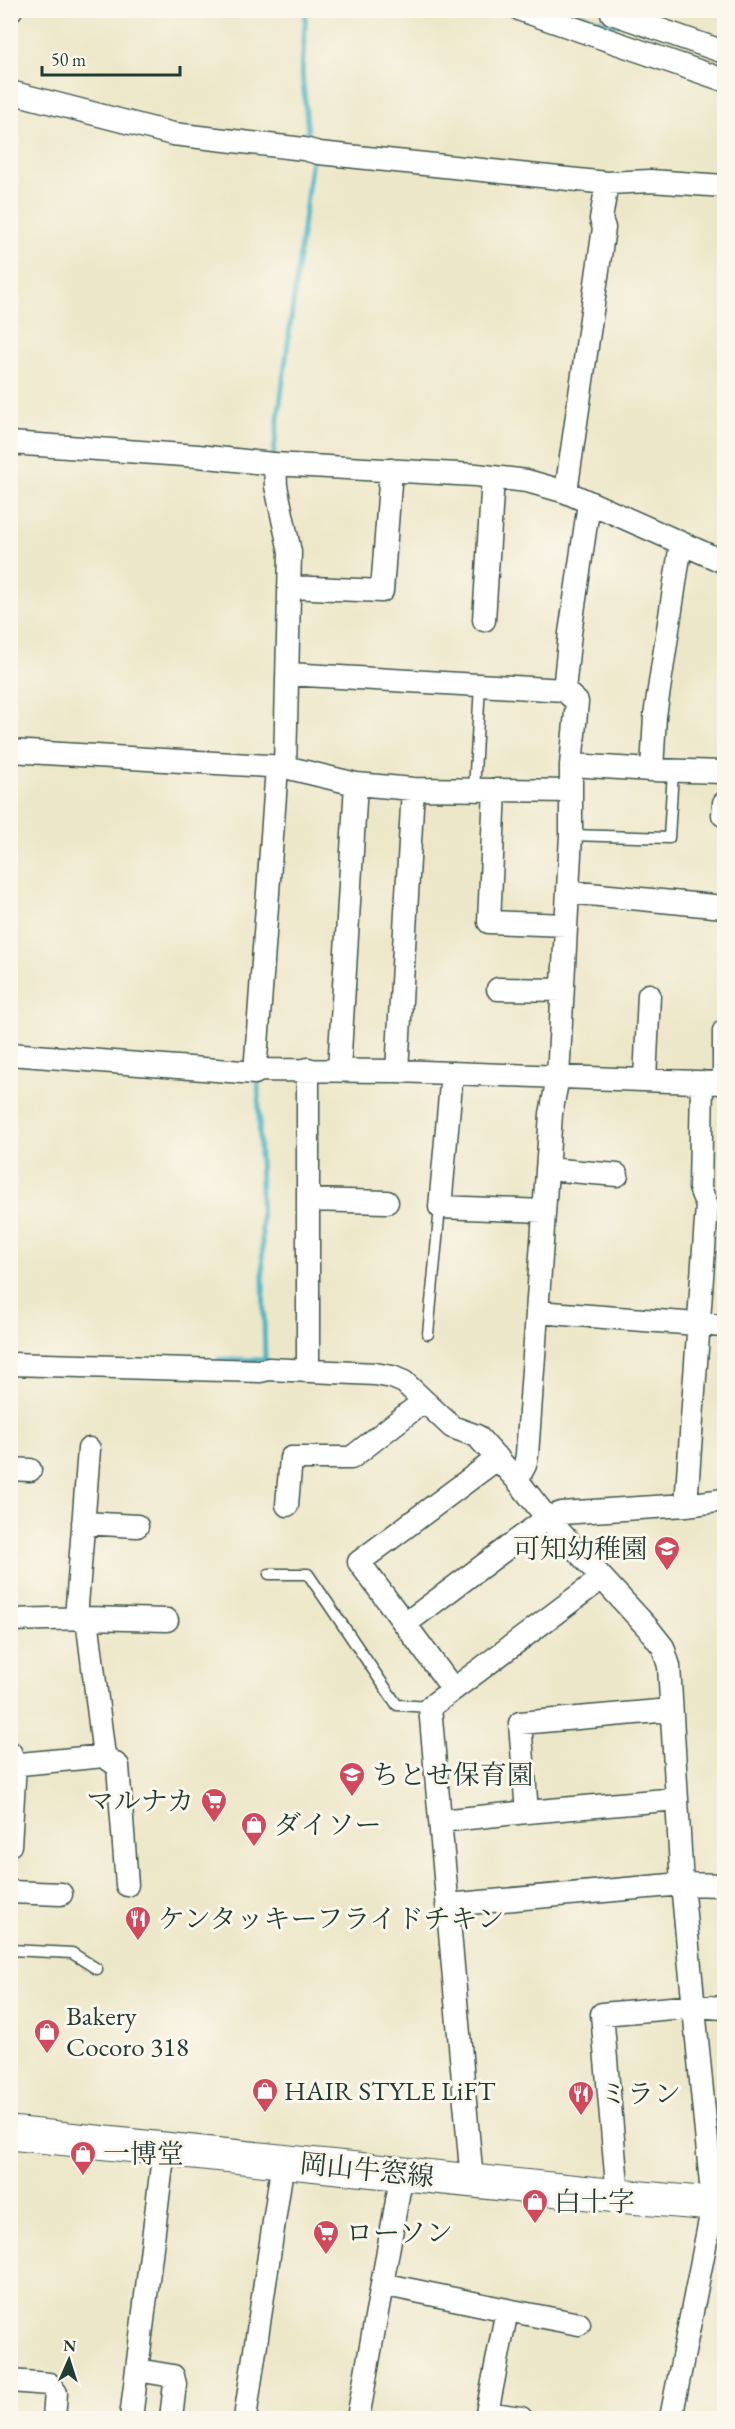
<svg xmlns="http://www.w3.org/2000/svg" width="735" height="2429" font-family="'EB Garamond','Noto Serif JP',serif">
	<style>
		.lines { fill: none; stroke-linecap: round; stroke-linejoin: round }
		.stream { stroke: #47b3c4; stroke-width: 5 }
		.lane-casing { stroke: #3e564a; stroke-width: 13 }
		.street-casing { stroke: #3e564a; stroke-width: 25 }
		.primary-casing { stroke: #3e564a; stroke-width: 35 }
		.lane { stroke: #fff; stroke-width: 10 }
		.street { stroke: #fff; stroke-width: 22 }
		.primary { stroke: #fff; stroke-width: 33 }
		.labels { text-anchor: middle; stroke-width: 6; stroke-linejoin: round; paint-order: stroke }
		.poi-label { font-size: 27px; fill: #1f3d34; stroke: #fbf7ec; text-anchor: start }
		.street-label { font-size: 27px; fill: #1f3d34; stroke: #fbf7ec }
	</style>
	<rect width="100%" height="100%" fill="#fbf7ec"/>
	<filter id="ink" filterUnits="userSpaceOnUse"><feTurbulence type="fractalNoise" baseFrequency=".0167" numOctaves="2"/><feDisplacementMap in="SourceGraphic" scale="12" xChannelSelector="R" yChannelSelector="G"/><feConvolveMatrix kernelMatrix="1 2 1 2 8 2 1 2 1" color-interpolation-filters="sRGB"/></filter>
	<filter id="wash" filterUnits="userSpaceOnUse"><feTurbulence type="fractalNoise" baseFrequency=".008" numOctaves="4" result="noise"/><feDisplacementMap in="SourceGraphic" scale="24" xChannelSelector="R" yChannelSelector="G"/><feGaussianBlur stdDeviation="1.35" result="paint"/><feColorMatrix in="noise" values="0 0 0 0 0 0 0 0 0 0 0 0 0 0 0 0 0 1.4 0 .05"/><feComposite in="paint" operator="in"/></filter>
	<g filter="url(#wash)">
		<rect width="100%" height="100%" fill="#ede7c9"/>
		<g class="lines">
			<path class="stream" d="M 306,10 L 302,72 L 309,143
				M 569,10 L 616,26
				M 273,458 L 312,158
				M 258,1076 L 265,1360
				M 219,1359 L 267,1360"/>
		</g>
	</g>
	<g filter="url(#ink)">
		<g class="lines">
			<defs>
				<path id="lane" d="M 474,790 L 480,685
					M 571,835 L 669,838 L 673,771
					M 428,1334 L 440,1207
					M 269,1574 L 308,1574 L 397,1705 L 430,1707
					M 10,1950 L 72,1953 L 97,1969"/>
				<path id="street" d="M 521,10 L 724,80
					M 10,11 L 11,10
					M 612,13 L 724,52
					M 10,92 L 173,134 L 304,149 L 319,153 L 607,183
					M 10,443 L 198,456 L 273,464 L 476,475 L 527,481 L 566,492 L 724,562
					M 275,464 L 276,486 L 290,552 L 285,767
					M 566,492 L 604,228 L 601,219 L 607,183 L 650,181 L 724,186
					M 289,587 L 382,591 L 391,470
					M 484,620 L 493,477
					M 288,674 L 564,690 L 577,702 L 571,765 L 571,835 L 558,1077 L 551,1114 L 527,1455 L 525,1465 L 517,1480
					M 564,690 L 570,633 L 589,503
					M 10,751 L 285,767 L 356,784 L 413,789 L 570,791
					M 571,765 L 652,770 L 655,716 L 681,543
					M 652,770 L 724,772
					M 495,790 L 489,922 L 566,925
					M 723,815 L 724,803
					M 568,892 L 724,907
					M 498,989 L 562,990
					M 10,1054 L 255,1073 L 277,767
					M 255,1070 L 397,1071 L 724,1083
					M 339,1070 L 356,784
					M 397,1071 L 413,789
					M 452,1073 L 440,1207 L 544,1211
					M 645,1080 L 649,995
					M 724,1083 L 724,1031
					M 547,1169 L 617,1175
					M 308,1200 L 387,1202
					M 537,1312 L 724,1326
					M 10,1364 L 260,1371 L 269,1369 L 375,1374 L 392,1377 L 404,1382 L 452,1427 L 477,1436 L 517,1480 L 547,1518 L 648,1628 L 663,1647 L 669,1666 L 682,1884 L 713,2205 L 671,2418
					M 308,1371 L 308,1069
					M 10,1469 L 30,1470
					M 287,1505 L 291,1458 L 351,1458 L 424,1401
					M 686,1505 L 707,1206 L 700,1188 L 702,1082
					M 83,1523 L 137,1526
					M 76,1618 L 89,1449
					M 87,1618 L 167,1620
					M 10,1620 L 87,1618 L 104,1756 L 118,1766 L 127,1885
					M 405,1624 L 547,1518 L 561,1513 L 686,1505 L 724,1500
					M 453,1689 L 359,1562 L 498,1458
					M 10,1752 L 15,1764 L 10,1845
					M 10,1765 L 104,1756
					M 527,1812 L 677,1799
					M 440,1821 L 527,1812 L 520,1723 L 670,1710
					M 10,1892 L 61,1894
					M 447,1905 L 682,1884 L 724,1885
					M 472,2181 L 430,1707 L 602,1578
					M 618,2196 L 602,2014 L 695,2006 L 724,2008
					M 382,2284 L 507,2310 L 486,2418
					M 507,2310 L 579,2324
					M 137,2370 L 173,2376 L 175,2384 L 171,2418
					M 10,2381 L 49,2384 L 56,2393 L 54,2418
					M 487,2413 L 521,2418
					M 131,2418 L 164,2149
					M 245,2418 L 283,2161
					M 358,2418 L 402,2173"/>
				<path id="primary" d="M 10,2133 L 618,2196 L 724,2205"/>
			</defs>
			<use href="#lane" class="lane-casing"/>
			<use href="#street" class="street-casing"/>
			<use href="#primary" class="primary-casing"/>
			<use href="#lane" class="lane"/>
			<use href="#street" class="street"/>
			<use href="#primary" class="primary"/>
		</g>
	</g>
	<defs>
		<symbol id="school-pin" viewBox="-11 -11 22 30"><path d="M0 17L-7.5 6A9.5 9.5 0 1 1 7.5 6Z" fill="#d1495b" stroke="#fbf7ec"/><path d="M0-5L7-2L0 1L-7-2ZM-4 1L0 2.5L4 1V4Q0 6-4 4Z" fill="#fff"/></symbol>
		<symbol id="supermarket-pin" viewBox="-11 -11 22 30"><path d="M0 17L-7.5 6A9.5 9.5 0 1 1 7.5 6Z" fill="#d1495b" stroke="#fbf7ec"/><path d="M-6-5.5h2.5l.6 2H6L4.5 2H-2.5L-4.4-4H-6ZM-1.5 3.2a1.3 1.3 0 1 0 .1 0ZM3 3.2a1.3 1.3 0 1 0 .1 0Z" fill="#fff"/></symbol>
		<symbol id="shop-pin" viewBox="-11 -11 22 30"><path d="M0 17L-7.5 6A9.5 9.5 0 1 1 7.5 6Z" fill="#d1495b" stroke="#fbf7ec"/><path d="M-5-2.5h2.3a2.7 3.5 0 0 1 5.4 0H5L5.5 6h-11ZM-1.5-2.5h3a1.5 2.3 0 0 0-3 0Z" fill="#fff"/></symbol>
		<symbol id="restaurant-pin" viewBox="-11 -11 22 30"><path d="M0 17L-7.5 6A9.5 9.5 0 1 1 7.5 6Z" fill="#d1495b" stroke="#fbf7ec"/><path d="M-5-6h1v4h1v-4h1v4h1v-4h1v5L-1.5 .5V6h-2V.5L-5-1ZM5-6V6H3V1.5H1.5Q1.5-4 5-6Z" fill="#fff"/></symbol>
	</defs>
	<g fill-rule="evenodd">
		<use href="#school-pin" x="652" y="1534" width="30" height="40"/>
		<use href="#school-pin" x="337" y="1760" width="30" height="40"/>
		<use href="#supermarket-pin" x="199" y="1786" width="30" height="40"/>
		<use href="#shop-pin" x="239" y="1810" width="30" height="40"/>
		<use href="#restaurant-pin" x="123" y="1904" width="30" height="40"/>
		<use href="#shop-pin" x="32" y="2017" width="30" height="40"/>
		<use href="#shop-pin" x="250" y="2076" width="30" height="40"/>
		<use href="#restaurant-pin" x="566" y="2079" width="30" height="40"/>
		<use href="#shop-pin" x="68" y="2139" width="30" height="40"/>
		<use href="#shop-pin" x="520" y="2187" width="30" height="40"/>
		<use href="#supermarket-pin" x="311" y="2218" width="30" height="40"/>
	</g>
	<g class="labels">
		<g class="poi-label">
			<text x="648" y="1558" text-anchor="end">可知幼稚園</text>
			<text x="372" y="1784">ちとせ保育園</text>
			<text x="194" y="1810" text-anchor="end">マルナカ</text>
			<text x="274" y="1834">ダイソー</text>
			<text x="158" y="1928">ケンタッキーフライドチキン</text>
			<text x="66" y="2025">Bakery<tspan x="66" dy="31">Cocoro 318</tspan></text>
			<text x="284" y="2100">HAIR STYLE LiFT</text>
			<text x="600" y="2103">ミラン</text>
			<text x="103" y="2163">一博堂</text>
			<text x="554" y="2211">白十字</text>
			<text x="346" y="2242">ローソン</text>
		</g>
		<g class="street-label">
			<text transform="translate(367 2170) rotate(6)" y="9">岡山牛窓線</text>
		</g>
	</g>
	<rect width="735" height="2429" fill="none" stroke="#fbf7ec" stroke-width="36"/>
	<g transform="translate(69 2360) rotate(3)" stroke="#fbf7ec" stroke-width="4.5" paint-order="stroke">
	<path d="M0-4.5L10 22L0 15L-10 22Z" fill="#1f3d34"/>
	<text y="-9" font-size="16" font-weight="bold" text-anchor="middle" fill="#1f3d34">N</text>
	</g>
	<path d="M42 66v9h138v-9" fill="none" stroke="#1f3d34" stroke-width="3"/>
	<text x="51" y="66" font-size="18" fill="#1f3d34" stroke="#fbf7ec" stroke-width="4.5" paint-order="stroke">50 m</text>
</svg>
